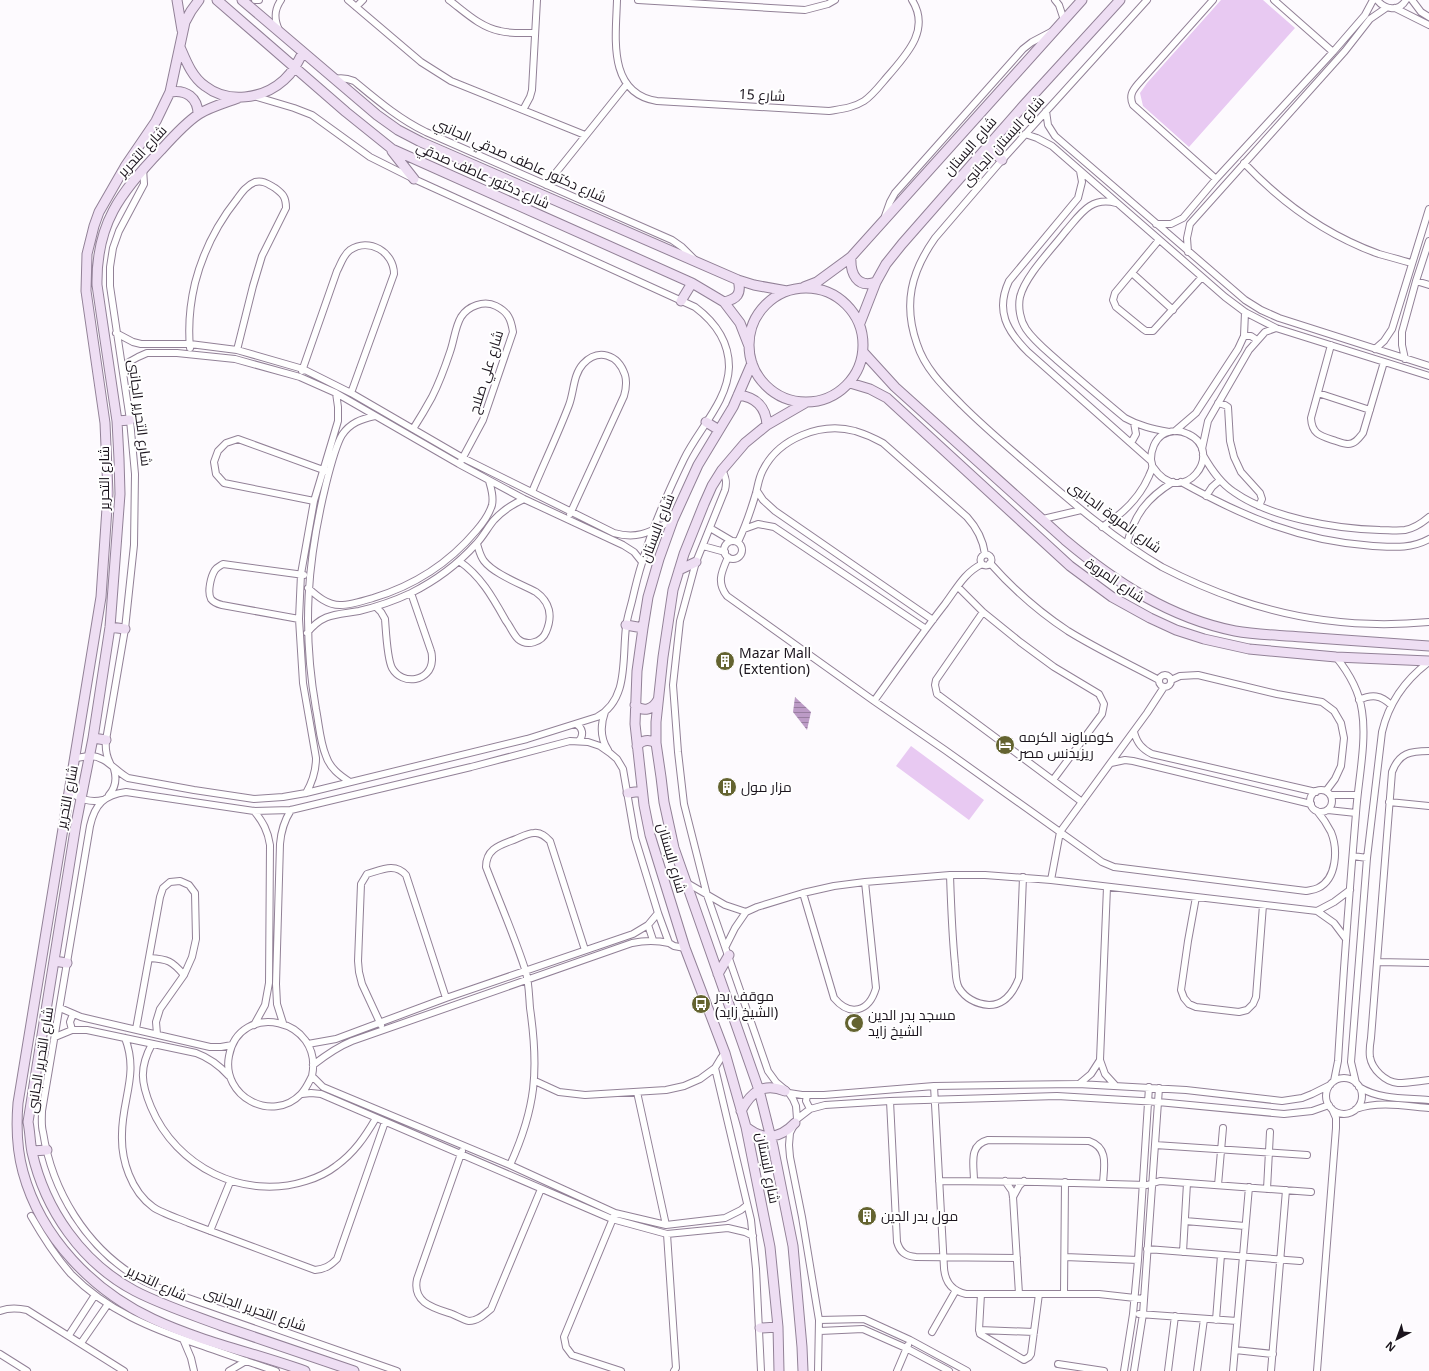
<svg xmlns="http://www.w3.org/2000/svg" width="1429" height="1371" font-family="'Noto Sans',Cairo,sans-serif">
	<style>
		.grass { fill: #e8c9f2 }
		.water { fill: url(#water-rules) }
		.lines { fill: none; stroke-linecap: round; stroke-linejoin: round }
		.street-casing { stroke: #928197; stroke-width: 8 }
		.secondary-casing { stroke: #928197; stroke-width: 11 }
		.street { stroke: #fff; stroke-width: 6 }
		.secondary { stroke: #eedef3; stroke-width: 9 }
		.labels { text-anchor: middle; stroke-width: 4; stroke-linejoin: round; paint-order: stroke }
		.street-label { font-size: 14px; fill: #1b141d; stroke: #fff }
		.poi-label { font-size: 14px; fill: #1b141d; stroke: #fff; text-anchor: start }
	</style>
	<defs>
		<pattern id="water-rules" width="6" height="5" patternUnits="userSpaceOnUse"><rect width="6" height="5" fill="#bc9bc6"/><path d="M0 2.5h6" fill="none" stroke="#987da0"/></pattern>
	</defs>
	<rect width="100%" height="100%" fill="#fdfafe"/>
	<path class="grass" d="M 1221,0 L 1263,0 L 1295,28 L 1189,147 L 1143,106 L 1140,93 L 1147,83 Z
		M 911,746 L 984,800 L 969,820 L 896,766 Z"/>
	<path class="water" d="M 795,697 L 811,712 L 807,730 L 793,712 Z"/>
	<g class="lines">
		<defs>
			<path id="street" d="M 255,0 L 259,0
				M 348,0 L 421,62 L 451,81 L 585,135
				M 449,0 C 465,12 480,27 500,31 C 511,34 524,33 535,33
				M 617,0 C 616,37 607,93 657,101 L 829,111 C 841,109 853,108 864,101 C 873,95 881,84 888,76 C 906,55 931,30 912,0
				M 638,0 L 805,10 L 828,4 L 835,0
				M 1055,0 L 1059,5 L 1064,20
				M 1147,0 L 1002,160 L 935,238 C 911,272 903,304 917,344 C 925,369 944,387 962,405 C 982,425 1003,443 1024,461 C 1068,499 1112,538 1162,567 C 1187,580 1213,591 1239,600 C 1300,621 1365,628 1429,622
				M 1213,0 L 1138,84 C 1132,91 1129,96 1133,105 L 1216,179
				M 1274,0 L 1333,52
				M 1377,0 C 1385,10 1399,12 1406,0
				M 1412,0 L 1421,12 L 1429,17
				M 356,7 L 363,0
				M 1395,8 L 1429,25
				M 279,30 C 274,19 274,10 281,0
				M 334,79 C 342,77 347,78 354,81 C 377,100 399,119 426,132 L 672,240 L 682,247 L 695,260
				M 523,110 L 530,97 L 532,90 L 537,0
				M 1046,111 L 1048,125 L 1055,136 L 1245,300 L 1261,310 L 1279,318 L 1429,366
				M 1025,134 L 1037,138 L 1052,146 L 1225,297 L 1245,312 L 1276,328 L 1429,376
				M 1244,163 C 1282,203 1326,235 1379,254 C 1390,257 1401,260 1411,263
				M 1080,171 L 1082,182 L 1078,198 L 1009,281 C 995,311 1007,331 1028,352 L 1151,461
				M 546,185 L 627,84
				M 1116,203 C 1090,196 1080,215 1065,232 C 1052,249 1025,276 1020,297 C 1018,307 1020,320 1026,329 C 1034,341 1047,351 1058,361 C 1080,380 1102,399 1125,418 C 1139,426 1153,429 1169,432
				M 885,216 L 890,202 L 895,193 L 1023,49 L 1032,42 L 1051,32
				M 1156,224 L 1171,224 L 1183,218 L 1216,179 L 1333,52 L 1365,15 L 1373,0
				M 1159,240 L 1115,293 L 1113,300 L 1116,307 L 1143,329 L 1146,331 L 1153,331 L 1202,277
				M 1188,252 L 1187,238 L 1190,224 L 1345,51 L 1370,19 L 1386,8
				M 1132,273 L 1173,310
				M 1416,281 L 1429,285
				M 116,333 L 133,342 L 141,344 L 190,344 L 237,350 L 303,369 L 351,393 L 463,458 L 614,533 C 639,540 651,531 673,520
				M 1244,336 L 1251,336 L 1257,340
				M 1331,345 L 1311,418 C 1312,435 1321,436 1336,441 C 1339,442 1344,444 1348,444 C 1355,444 1359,438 1363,433 L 1384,362
				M 190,348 C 188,326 190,304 195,283 C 203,252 217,224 237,199 C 242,192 247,185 255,182 C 263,180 268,184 275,188 C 283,194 286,197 286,208 L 262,256 L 253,286 L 237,350
				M 1375,349 L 1384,341 L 1392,329 L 1429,209
				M 1405,359 L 1402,345 L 1402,332 L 1416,281 L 1429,241
				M 123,370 L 129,362 L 138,357 L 147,353 L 177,353 L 235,359 L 300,377 L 336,393 L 459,464 L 524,499 L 623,545 L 634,552 L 642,562
				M 302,371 L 337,271 C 341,264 343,255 350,250 C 369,237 394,252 394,274 L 351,393
				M 1318,393 L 1370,410
				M 1218,403 L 1225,405 L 1228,407 L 1230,441 L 1234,457 L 1241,472 L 1260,493 L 1262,499 L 1259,506
				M 413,429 C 420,418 426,408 432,397 C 439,383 445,367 450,352 C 454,341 455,327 461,317 C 468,306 484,300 496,306 C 508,312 511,319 513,332 L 483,420 L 461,461
				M 1175,431 L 1196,413 L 1238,349 L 1244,336 L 1245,312
				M 1131,443 L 1136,434 L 1134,423
				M 1202,449 L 1208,421 L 1249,350 L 1265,332 L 1276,328
				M 1203,455 C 1211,469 1220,483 1234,492 C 1271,518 1336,529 1380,530 C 1388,530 1397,531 1405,530 C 1415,528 1422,523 1429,517
				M 722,470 C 726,477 727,482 725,490 L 696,562 L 680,621 L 673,685 L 678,752 L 684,804 L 707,895 L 768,1071 L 776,1082 L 789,1093 L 793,1099 L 796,1106 L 797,1119
				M 1181,482 C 1244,517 1300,541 1373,546 C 1393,547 1411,549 1429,539
				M 757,491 L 763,500 L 775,511 L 933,620
				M 532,492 C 544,463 558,434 569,405 C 574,392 573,375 583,364 C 598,348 618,354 625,375 C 627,382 626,389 624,396 L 570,514
				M 1206,496 L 1212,487 L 1220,480
				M 314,501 L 224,483 L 216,474 L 214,462 L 218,451 L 226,443 L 238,439 L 326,471
				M 1043,519 L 1081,510
				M 1102,527 C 1123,514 1139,499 1149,476 C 1150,473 1152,470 1152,468 C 1153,465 1151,462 1151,459 C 1151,450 1155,440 1162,435 C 1170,430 1180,430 1188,434 C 1227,452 1182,511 1153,467
				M 710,528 L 732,541
				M 744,529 L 758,524 L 774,527 L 926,629
				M724 550a9 9 0 1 1 18 0a9 9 0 1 1-18 0Z
				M 738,542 C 745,527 751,510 756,493 C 758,485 759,477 763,470 C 779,438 821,422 855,431 C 865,434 874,438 883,443 L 967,517 C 977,528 983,539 985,554
				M 1127,544 C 1134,515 1147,498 1173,482
				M 703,546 L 725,552
				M980.5 560a5.5 5.5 0 1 1 11 0a5.5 5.5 0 1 1-11 0Z
				M 728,557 C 722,571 716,582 727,596 L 874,701 L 945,750 L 1102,862 L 1114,867 L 1306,891 C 1310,890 1314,890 1318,888 C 1337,879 1338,849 1331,832 C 1327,824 1323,818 1317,811
				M 459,561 C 481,576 493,598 506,621 C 510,626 513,634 518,639 C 527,647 542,642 546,632 C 553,616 550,602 536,592 C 521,584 494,574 484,561 C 480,556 479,550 477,544
				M 990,563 C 1013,589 1039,612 1068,631 C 1097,649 1129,664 1159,680
				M 958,587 L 983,612 L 1020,642 L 1054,667 L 1099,694 L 1104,704 L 1102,714 L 1053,780
				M 308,588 C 317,596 327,605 340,605 C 350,605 363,601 373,598 C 413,586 449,563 476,531 C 483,523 489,515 492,505 C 494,496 491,488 489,481
				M 376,607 L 381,612 L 385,619 C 386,631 387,658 392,668 C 402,686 431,682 432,660 C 432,657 432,653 431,651 L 411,593
				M 983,612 L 936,680 L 935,685 L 937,694 L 1082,802
				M 299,619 L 222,605 C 218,604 214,603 211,599 C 207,592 211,576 215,570 C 217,567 220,566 223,564 L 304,575
				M 307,633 C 323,613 336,615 359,611 C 376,607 394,601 411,593 C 435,581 458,564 476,544 C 483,537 488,527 494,520 C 503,510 513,504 524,499
				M1159 681a6 6 0 1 1 12 0a6 6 0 1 1-12 0Z
				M 1171,680 L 1180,676 L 1198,675 L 1277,694 L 1322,702 L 1334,711 L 1341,723 L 1344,738 L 1341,766 L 1335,779 L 1326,791
				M 1359,700 C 1372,694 1381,695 1391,705
				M 874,701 C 897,669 920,636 945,604 C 957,588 964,573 982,564
				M 605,712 C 600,726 600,738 608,750
				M 576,724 C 583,728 584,735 579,741
				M 1134,732 C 1137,743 1142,749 1152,754 L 1316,792
				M 1429,751 C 1410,751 1399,753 1392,772 L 1371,1038 C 1370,1044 1369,1050 1370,1057 C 1372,1069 1385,1082 1398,1083 C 1408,1083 1419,1081 1429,1080
				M 75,758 C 80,758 85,756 90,756 C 106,756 115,771 128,778 L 194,790 L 254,799 L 283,797 L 306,793 L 527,739 L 597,717 C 629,700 622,659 626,627 C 627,618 630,609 632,601 C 635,588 638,575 642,563 C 652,527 668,492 684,459 C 698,430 728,401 729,367 C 729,341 715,322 695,307 L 414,179 L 370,157 L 312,115 L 294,108 L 254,96
				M 110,763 C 106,755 105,749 106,740 L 125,629 L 134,545 L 135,474 L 130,420 L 110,286 L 110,267 L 113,248 L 119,231 L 144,184 L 143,168
				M 1111,763 L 1125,760 L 1133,761 L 1311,804
				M 350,782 C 339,775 330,768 326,756 C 320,742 319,724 316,709 C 302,629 307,562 326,484 C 329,472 336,445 342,435 C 350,423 361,419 375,416
				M1310 801a11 11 0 1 1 22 0a11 11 0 1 1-22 0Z
				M 69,792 C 81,799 89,803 103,800
				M 306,793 C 313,781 316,771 316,758 L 303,683 L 299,619 L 301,574 L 314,501 L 338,421 L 338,407 L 336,393
				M 109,795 C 116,787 117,779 114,769
				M 1331,795 L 1357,795
				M 1389,802 L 1429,806
				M 1328,810 L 1356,813
				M 254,811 C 263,822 268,831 270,845 L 269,983 L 265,1005 L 254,1025
				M 1353,856 L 1367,858
				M 950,875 C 951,905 952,934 955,964 C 956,971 955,981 959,988 C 966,999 977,1004 989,1005 C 1005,1005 1014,991 1019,978 L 1023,877
				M 1051,880 L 1060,832 L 1147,713 L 1164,687
				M 687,883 L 725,905 L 746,912
				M 1107,887 L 1100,1060 L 1105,1074 L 1115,1085
				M 803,893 L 834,998 C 850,1017 869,1012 876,988 L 865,882
				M 1196,897 L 1188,941 L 1181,990 L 1184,998 L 1189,1004 L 1196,1007 L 1239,1012 L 1247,1010 L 1253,1004 L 1256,997 L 1263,905
				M 1317,911 L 1334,902 L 1350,890
				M 648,925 L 653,940
				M 726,946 L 735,928 L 746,912 L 757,907 L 803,893 L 834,886 L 865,882 L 950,875 L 985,875 L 1051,880 L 1317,911 L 1334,923 L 1346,939
				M 149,958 C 168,959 172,961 184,975
				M 1377,962 L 1429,963
				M 60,1008 L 81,1017 L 210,1047 L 221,1047 L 232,1045
				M 283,1023 L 277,1004 L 276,984 L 280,844 C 281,831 284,821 291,810
				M 381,1025 L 362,984 L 359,972 L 358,961 L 361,884 L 367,874 C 381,870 395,862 406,875 L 446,998
				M 136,1029 L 160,897 L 163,888 L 170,882 L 180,881 L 189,885 L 195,893 L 196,939 L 192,957 L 184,975 L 160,1009 L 156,1022 L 157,1034
				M 72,1030 L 70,1022 L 73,1014
				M 55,1037 L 72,1030 L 87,1030 L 196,1053 C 210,1058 219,1065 229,1076
				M 125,1038 C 139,1074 122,1099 122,1134 C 121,1160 131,1191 153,1207 C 161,1213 180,1219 189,1223 C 231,1239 273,1254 315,1270 C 325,1269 330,1266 337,1259 L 385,1122
				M 152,1044 C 139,1068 141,1083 151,1107 C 176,1167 244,1201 306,1181 C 316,1178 327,1173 336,1166 C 354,1153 365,1137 376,1118
				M 308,1044 L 336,1039 L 446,998 L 633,934 L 648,925 L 658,913
				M 725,1053 L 721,1058 L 715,1068 L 751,1220 L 756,1269 L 761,1371
				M 313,1065 C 326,1055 337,1047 352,1041 L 632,943 C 646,940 656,940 669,943
				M 312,1076 C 309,1082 306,1089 301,1094 C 272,1124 221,1096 229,1056 C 239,1000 324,1018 312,1076 L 323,1087 L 510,1165 L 615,1213 L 666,1225 L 725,1218 L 741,1210 L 747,1205
				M1326 1096a18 18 0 1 1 36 0a18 18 0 1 1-36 0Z
				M 535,1081 L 559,1092 L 585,1095 L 666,1090 L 684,1086 L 700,1079 L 715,1068
				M 1334,1081 L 1338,1061 C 1343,978 1349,896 1356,813 C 1358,781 1367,742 1362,711 C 1359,690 1349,673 1336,657
				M 1356,1083 L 1351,1062 L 1367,858 L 1382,732 C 1389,702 1405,680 1429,662
				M 1079,1084 L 1091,1074 L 1100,1060
				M 934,1086 L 944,1268 C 945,1282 952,1291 966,1294 L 1099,1294 L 1144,1299
				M 1359,1087 C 1380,1100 1406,1098 1429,1100
				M 637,1092 L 666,1225
				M 789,1093 L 802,1095 L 824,1095 L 934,1086 L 1078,1084 L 1186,1090 L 1282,1101 L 1302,1098 L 1312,1094 L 1330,1085
				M 302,1094 L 311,1093 L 321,1094 L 612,1219 L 667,1234 L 728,1228 L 745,1232 L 753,1236
				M 807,1095 L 806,1101 L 810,1109
				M 890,1101 L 897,1242 C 900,1252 905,1256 916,1257 L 1017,1258
				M 1356,1109 C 1379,1101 1405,1106 1429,1108
				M 1155,1145 L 1307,1155
				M 462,1151 L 417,1279 C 412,1303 434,1308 452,1314 C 457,1316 464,1320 469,1321 C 478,1321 485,1314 491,1309 L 541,1189
				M 510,1165 C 536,1108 539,1070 530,1008 C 529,996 529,981 525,969 C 514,935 499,901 486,867 C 486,848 501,845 516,839 C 521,837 528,833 534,833 C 541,832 546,837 550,841 L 585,950
				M 939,1181 L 1037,1182 L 1147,1185 L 1160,1181 L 1311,1192
				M 974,1181 C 974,1165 968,1145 988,1140 L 1089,1141 C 1109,1148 1104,1166 1103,1183
				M 1005,1181 L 1012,1191 L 1013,1197 L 1019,1294
				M 1218,1185 L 1223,1128
				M 1267,1189 L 1270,1132
				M 1013,1197 L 1019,1186 L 1024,1181
				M 31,1216 C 43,1237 55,1256 71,1274 C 107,1311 153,1329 200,1345 C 226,1354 251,1363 276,1371
				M 614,1216 L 564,1337 L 566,1347 L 572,1355 L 621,1371
				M 1185,1221 L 1245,1226
				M 210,1231 L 230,1182
				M 667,1234 L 676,1368 L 674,1371
				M 1147,1249 L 1300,1261
				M 1183,1252 L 1187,1183
				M 1065,1257 L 1138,1260
				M 981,1294 L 979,1330 L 980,1334 L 1024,1360 L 1029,1357 L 1031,1354 L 1039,1294
				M 1064,1294 L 1065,1182
				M 0,1311 C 10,1307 18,1308 27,1310 L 124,1371
				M 1139,1314 L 1237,1321
				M 819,1320 L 864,1319 L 910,1340 L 967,1371
				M 1216,1320 L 1221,1255
				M 979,1330 L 1034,1332
				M 820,1331 L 863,1329 L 906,1348 L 949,1371
				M 932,1332 L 956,1290
				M 69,1335 L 95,1295
				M 183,1339 L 191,1358 L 194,1371
				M 81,1343 L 108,1304
				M 1235,1350 L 1273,1354
				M 0,1354 L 27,1371
				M 1058,1364 L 1104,1371
				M 229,1371 L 246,1361
				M 397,1371 L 174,1293 C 162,1289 149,1285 138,1278 C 86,1247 52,1191 43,1132 C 41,1125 42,1118 42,1111 L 90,826 C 95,804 104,795 126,792 L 254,811 L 291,810 L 471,767 L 570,741 L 588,742 L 600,746 L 610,753 L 617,759 L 623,769 L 635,838 L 658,913 L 669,943 L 674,946 L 685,948
				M 818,1371 L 819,1320 L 802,1217 L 790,1157 L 789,1145 L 790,1133 L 797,1119 L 810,1109 L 825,1105 L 890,1101 L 1057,1096 L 1158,1102 L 1284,1114 L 1312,1111 L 1329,1105
				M 897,1371 L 908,1345
				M 1124,1371 L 1133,1314 L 1138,1260 L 1149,1087
				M 1134,1371 L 1143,1314 L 1159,1088
				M 1168,1371 L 1175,1316
				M 1197,1371 L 1204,1319
				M 1233,1371 L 1249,1187
				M 1271,1371 L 1286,1190
				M 1317,1371 L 1336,1128 L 1336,1118 L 1332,1109"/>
			<path id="secondary" d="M 177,0 L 182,30
				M 199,0 L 191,11 L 185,22 L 170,92 L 156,121 L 126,165 L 99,212 L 94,226 L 87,254 L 86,291 L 105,423 L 108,493 L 101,597 L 18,1103 C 16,1127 17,1150 23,1172 C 41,1238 93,1291 153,1319 C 202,1342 255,1353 305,1371
				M 217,0 L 346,112 L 392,149 L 692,283 L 724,302 L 740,323 L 749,346
				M 242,0 L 377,115 L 398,130 L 421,142 L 738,280 L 754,285 L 787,291
				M 180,47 C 186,61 192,77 205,86 C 228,104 263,99 284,80 C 293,72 298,62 303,52
				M 170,92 C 186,89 198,98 198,114
				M 238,98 C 225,103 210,107 199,114 C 188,121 170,140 161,150 C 120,193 96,224 97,285 L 117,421 L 119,459 L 120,494 L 112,601 L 110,627 L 93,738 L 76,824 L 28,1122 C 30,1131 30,1142 32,1152 C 45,1210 82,1263 135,1291 C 162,1305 193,1315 222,1326 C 266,1341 310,1356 354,1371
				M 988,147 L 1002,160
				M 392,151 L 414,179
				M 851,257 C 850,273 857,289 876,282
				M 804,287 L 817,282 L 851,257 L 1082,0
				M749 345a57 57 0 1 1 114 0a57 57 0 1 1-114 0Z
				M 681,301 L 692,283
				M 724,302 C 737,299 742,294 738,280
				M 860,323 L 876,282 L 886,264 L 902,244 L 1024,105 L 1120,0
				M 864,353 L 895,387 L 1065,540 C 1115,582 1170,618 1235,631 C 1257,635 1280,635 1302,637 C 1344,640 1387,643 1429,646
				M 752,363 L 733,407 L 698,465 L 673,520 L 659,559 L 648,597 L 643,628 L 637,671 L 635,724 L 644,805 L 650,835 L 685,948 L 725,1053 L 746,1127 L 770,1247 L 778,1327 L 779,1371
				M 850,383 L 870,389 L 887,398 L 1070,566 L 1112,597 L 1150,618 L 1176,630 L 1204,639 L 1249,649 L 1336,657 L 1429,661
				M 738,395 C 756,397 766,407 767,425
				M 117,421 L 130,420
				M 706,422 L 719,430
				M 679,570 L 696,562
				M 626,625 L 643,628
				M 110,627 L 125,629
				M 635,705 C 644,713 653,709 658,700
				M 93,738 L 106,740
				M 637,746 C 642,740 649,739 656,743
				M 628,793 L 642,791
				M 54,961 L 67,963
				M 718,974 L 729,955
				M 741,1111 C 751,1092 763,1082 785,1091
				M 746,1127 C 763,1141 780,1139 795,1123
				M 32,1151 L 47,1150
				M 760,1328 L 778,1327
				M 803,1371 L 802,1347 L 793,1246 L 773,1146 L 759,1090 L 674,848 L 664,802 L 661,777 L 656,743 L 656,722 L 663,657 L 673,590 L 684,554 L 704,504 L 712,486 L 722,470 L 745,443 L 767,425 L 805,403"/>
		</defs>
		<use href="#street" class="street-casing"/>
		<use href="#secondary" class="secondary-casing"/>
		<use href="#street" class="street"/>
		<use href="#secondary" class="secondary"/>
	</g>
	<defs>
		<symbol id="building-disc" viewBox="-11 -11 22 22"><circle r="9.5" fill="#646330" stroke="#fff"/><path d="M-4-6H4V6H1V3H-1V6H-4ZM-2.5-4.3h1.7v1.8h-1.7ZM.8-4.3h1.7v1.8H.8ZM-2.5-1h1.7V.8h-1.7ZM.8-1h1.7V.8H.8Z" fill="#fff"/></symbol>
		<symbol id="hotel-disc" viewBox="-11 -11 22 22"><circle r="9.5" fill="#646330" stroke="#fff"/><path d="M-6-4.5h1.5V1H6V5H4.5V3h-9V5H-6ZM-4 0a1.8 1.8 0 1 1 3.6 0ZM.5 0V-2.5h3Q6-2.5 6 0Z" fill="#fff"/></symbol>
		<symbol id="bus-disc" viewBox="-11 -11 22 22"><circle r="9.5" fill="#646330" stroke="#fff"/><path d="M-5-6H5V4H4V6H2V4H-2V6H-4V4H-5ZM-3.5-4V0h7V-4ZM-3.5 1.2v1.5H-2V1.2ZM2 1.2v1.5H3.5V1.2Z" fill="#fff"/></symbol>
		<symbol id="mosque-disc" viewBox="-11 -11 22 22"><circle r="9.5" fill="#646330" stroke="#fff"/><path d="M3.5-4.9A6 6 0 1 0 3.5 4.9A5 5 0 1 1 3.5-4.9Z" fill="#fff"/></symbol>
	</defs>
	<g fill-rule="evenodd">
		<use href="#building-disc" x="714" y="650" width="22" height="22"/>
		<use href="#hotel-disc" x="994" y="734" width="22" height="22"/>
		<use href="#building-disc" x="716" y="776" width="22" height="22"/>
		<use href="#bus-disc" x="690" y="993" width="22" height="22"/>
		<use href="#mosque-disc" x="843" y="1012" width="22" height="22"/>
		<use href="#building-disc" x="856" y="1205" width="22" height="22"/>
	</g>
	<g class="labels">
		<g class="street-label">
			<text transform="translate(762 95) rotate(3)" y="5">شارع 15</text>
			<text transform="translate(1003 141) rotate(-48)" y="5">شارع البستان الجانبى</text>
			<text transform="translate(970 146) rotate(-49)" y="5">شارع البستان</text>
			<text transform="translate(142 151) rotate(-47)" y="5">شارع التحرير</text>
			<text transform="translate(520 160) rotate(24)" y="5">شارع دكتور عاطف صدقي الجانبي</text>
			<text transform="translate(483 175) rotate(24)" y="5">شارع دكتور عاطف صدقي</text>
			<text transform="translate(486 372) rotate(-73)" y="5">شارع علي صلاح</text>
			<text transform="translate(140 413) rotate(83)" y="5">شارع التحرير الجانبى</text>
			<text transform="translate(104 478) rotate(-90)" y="5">شارع التحرير</text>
			<text transform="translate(1115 517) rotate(36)" y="5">شارع المروة الجانبى</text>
			<text transform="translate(657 528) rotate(-69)" y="5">شارع البستان</text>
			<text transform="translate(1115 580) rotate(34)" y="5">شارع المروة</text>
			<text transform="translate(67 797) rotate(-79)" y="5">شارع التحرير</text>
			<text transform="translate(672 858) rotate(74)" y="5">شارع البستان</text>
			<text transform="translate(40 1060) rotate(-81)" y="5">شارع التحرير الجانبى</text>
			<text transform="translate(768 1168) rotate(79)" y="5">شارع البستان</text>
			<text transform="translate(157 1283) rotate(25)" y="5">شارع التحرير</text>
			<text transform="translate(255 1309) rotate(19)" y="5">شارع التحرير الجانبى</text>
		</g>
		<g class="poi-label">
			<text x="739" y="658">Mazar Mall<tspan x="739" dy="16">(Extention)</tspan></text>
			<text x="1019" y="742">كومباوند الكرمه<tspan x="1019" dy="16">ريزيدنس مصر</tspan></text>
			<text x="741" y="792">مزار مول</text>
			<text x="715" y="1001">موقف بدر<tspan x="715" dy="16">(الشيخ زايد)</tspan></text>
			<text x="868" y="1020">مسجد بدر الدين<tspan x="868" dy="16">الشيخ زايد</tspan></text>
			<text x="881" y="1221">مول بدر الدين</text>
		</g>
	</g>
	<g transform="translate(1397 1339) rotate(221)" stroke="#ffffff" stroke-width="3" paint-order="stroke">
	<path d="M0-3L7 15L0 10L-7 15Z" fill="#1b141d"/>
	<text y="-6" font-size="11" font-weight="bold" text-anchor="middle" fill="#1b141d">N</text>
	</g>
</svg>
